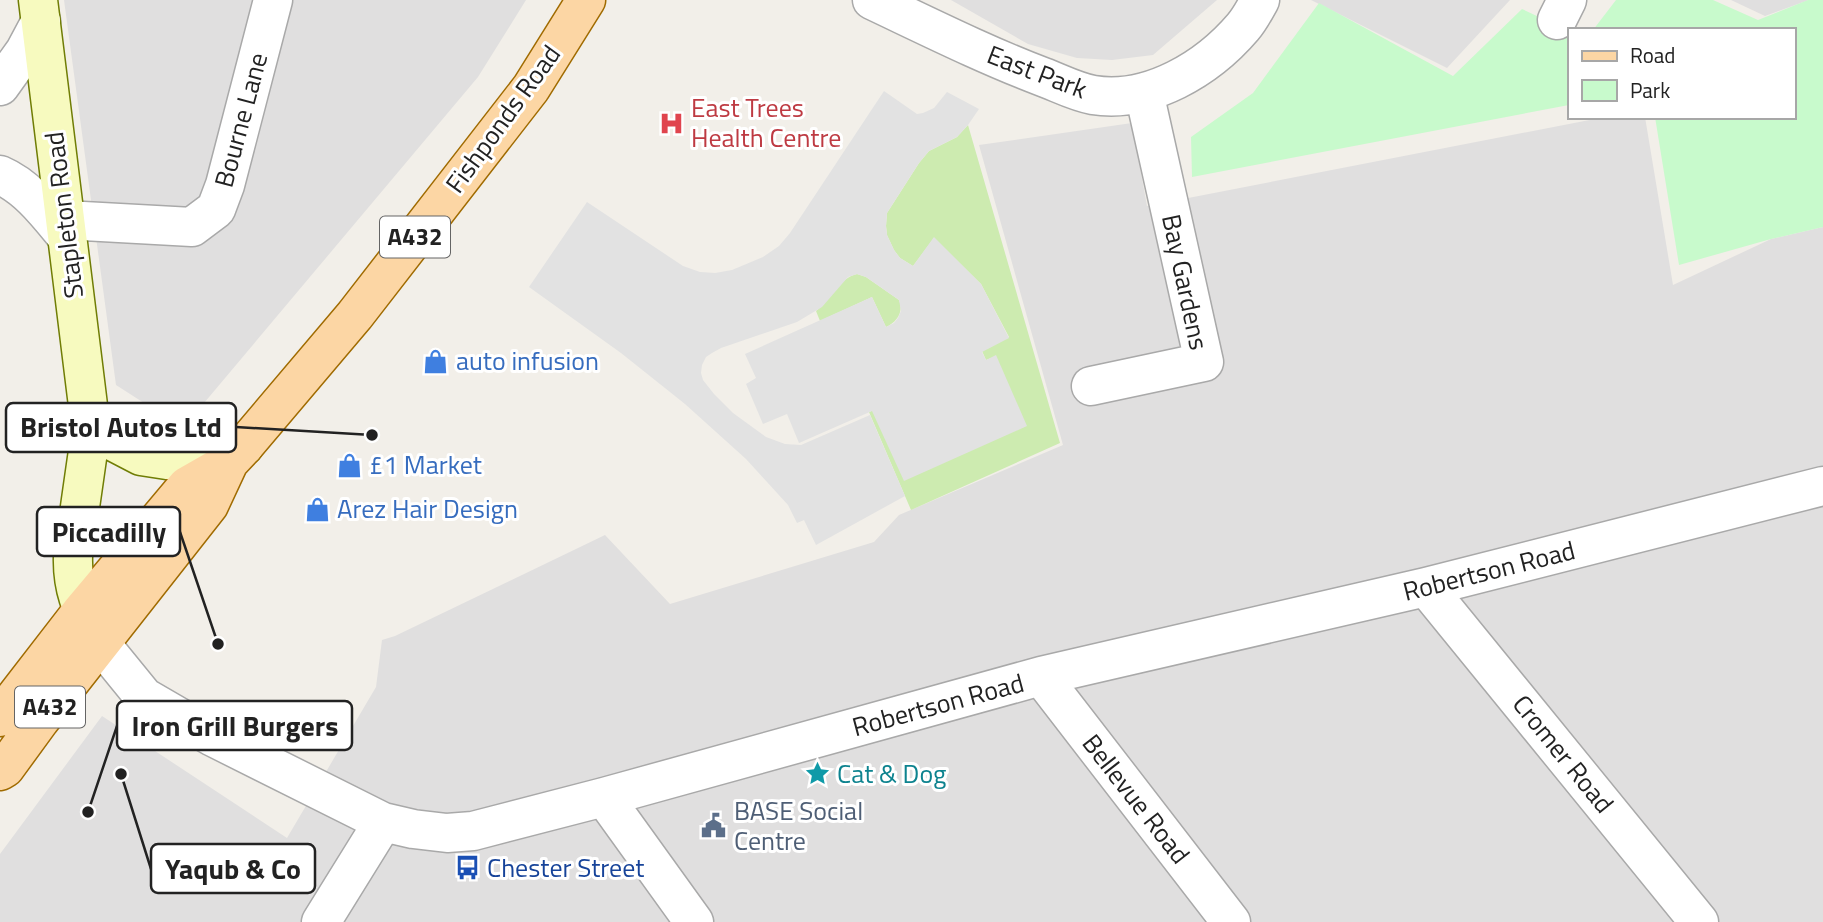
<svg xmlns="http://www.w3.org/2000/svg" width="1823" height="922" font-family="'Titillium Web',sans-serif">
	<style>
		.residential { fill: #e0dfdf }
		.grass { fill: #cdebb0 }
		.park { fill: #c8facc }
		.parking { fill: #e2e2e2 }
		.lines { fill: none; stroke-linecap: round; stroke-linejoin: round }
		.street-casing { stroke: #a9a9a9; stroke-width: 41 }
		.secondary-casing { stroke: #707d05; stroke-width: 41 }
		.primary-casing { stroke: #a06b00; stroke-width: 41 }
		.street { stroke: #fff; stroke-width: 38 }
		.secondary { stroke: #f7fabf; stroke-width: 38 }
		.primary { stroke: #fcd6a4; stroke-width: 38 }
		.labels { text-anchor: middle; stroke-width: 6; stroke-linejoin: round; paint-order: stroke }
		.shield { fill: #fff; stroke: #646464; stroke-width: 2 }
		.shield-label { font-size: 24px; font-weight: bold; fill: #222 }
		.street-label { font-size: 26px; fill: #222; stroke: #fff }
		.health-label { font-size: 26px; fill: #be3a42; stroke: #fff; text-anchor: start }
		.shop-label { font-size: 26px; fill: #366cbe; stroke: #fff; text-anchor: start }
		.culture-label { font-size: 26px; fill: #0d838f; stroke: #fff; text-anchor: start }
		.service-label { font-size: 26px; fill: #4e5e75; stroke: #fff; text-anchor: start }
		.transit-label { font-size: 26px; fill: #164399; stroke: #fff; text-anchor: start }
		.leader { fill: none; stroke: #222; stroke-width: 2.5 }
		.callout-dot { fill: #222; stroke: #fff; stroke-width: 2.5 }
		.callout { fill: #fff; stroke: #222; stroke-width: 2.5 }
		.callout-label { font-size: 28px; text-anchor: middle; font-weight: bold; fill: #222 }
	</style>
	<rect width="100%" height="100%" fill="#f2efe9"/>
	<path class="residential" d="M 64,0 L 526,0 L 478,77 L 183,428 L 116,385 Z
		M 951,0 L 1217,0 L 1153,55 L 1112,60 L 1077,58 L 1028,44 Z
		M 1311,0 L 1510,0 L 1447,68 Z
		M 1731,0 L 1809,0 L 1765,16 Z
		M 1605,117 L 1645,117 L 1673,285 L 1771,239 L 1823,227 L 1823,922 L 0,922 L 0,854 L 102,716 L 287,838 L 376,687 L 382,640 L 395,636 L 605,535 L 670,604 L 874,542 L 899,515 L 1063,445 L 979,145 L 1132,123 L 1147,206 Z"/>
	<path class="grass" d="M 968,125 L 1060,443 L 911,510 L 869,412 L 997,356 L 986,360 L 982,351 L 1009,337 L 981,284 L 934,238 L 913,266 L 900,258 L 894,250 L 887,235 L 886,226 L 887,213 L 919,163 L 929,151 L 957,137 Z
		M 857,274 L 866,277 L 899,300 C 904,312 897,322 886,327 L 872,297 L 820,321 L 816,311 C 830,301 839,278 857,274 Z"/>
	<path class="park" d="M 1616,0 L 1713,0 L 1758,20 L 1808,0 L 1823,0 L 1823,227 L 1771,239 L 1679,265 L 1655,117 L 1793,117 L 1793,30 L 1593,30 Z
		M 1319,3 L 1453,76 L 1522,9 L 1569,31 L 1569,105 L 1192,177 L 1191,137 L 1253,93 Z"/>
	<path class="parking" d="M 884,91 L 917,114 L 923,113 L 934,108 L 947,92 L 979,109 L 968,125 L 957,137 L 929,151 L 919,163 L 887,213 L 886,226 L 887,235 L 894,250 L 900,258 L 913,266 L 934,237 L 981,284 L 1009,338 L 982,352 L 986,360 L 996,355 L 1027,426 L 904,481 L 872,411 L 799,443 L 787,414 L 763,424 L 746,384 L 756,378 L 745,354 L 872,297 L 886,327 L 894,323 L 898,318 L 901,311 L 899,300 L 866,277 L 857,274 L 848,277 L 822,307 L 797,322 L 721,348 L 712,353 L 706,357 L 702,365 L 701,373 L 703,380 L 714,394 L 733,413 L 766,437 L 785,444 L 801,445 L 870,415 L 905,496 L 816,545 L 804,520 L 797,523 L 788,505 L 746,459 L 685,404 L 621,353 L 529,287 L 587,202 L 683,266 L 700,272 L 715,273 L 732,270 L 763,257 L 779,246 L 790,233 Z"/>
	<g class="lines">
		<defs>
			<path id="street" d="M 872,0 C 929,27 985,55 1043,77 C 1059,83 1076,92 1093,95 C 1150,104 1208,68 1243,27 C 1250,19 1255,9 1260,0
				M 1557,20 L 1567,0
				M 0,86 L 25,51 L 41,21
				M 0,175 C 28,187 48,214 67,237
				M 65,220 L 192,227 L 216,209 L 225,185 L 273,0
				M 1091,386 L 1204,362 L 1144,92
				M 1426,587 L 1699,922
				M 100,643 L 144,697 L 213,737 L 383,822 L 413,829 L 447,833 L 473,831 L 604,797 L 1041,676 L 1426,587 L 1823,486
				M 1041,676 L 1231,922
				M 604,797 L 694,922
				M 321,922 L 383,822"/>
			<path id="secondary" d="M 38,0 L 91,430 L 73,556 C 72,588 81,609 96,636
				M 91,430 L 141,456 L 167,460 L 189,461 L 244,446"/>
			<path id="primary" d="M 0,717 L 82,611 L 187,486 L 229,462 L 244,446 L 355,315 L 531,88 L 586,0
				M 0,771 L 5,768 L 40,720 L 209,505 L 229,462"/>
		</defs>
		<use href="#street" class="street-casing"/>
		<use href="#secondary" class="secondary-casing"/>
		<use href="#primary" class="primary-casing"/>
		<use href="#street" class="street"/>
		<use href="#secondary" class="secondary"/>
		<use href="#primary" class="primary"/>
	</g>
	<defs>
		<symbol id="hospital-bare" viewBox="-9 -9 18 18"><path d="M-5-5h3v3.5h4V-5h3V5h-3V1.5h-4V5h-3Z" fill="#e0444e" stroke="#fff" stroke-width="2.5" paint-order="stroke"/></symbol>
		<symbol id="shop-bare" viewBox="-9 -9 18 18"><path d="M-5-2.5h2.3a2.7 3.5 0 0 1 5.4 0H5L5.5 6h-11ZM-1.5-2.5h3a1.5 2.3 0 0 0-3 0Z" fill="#3f7fe0" stroke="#fff" stroke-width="2.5" paint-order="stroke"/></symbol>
		<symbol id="sight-bare" viewBox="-9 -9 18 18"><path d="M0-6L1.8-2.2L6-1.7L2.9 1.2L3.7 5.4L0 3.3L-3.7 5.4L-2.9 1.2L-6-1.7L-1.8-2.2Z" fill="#0f9aa8" stroke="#fff" stroke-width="2.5" paint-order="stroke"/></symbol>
		<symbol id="civic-bare" viewBox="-9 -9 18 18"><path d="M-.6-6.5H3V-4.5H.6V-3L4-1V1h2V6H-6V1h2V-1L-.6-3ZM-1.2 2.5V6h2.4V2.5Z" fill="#5c6f8a" stroke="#fff" stroke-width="2.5" paint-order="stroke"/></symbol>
		<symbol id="bus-bare" viewBox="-9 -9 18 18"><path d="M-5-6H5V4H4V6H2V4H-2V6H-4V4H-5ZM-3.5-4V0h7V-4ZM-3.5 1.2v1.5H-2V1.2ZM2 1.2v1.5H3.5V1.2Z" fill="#1a4fb4" stroke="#fff" stroke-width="2.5" paint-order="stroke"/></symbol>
	</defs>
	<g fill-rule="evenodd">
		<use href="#hospital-bare" x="654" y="106" width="35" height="35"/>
		<use href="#shop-bare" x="418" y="344" width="35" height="35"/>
		<use href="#shop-bare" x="332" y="448" width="35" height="35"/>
		<use href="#shop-bare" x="300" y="492" width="35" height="35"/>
		<use href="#sight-bare" x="800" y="756" width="35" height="35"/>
		<use href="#civic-bare" x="696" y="808" width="35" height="35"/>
		<use href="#bus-bare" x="450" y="850" width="35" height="35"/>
	</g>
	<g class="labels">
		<g class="shield">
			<rect x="380" y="216.5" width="70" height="41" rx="5"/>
			<rect x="15" y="686.5" width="70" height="41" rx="5"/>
		</g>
		<g class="shield-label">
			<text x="415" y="245">A432</text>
			<text x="50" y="715">A432</text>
		</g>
		<g class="street-label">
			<text transform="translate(1037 72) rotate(21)" y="9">East Park</text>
			<text transform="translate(503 119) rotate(-54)" y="9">Fishponds Road</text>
			<text transform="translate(241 120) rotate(-75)" y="9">Bourne Lane</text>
			<text transform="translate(64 215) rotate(-97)" y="9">Stapleton Road</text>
			<text transform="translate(1185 282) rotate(78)" y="9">Bay Gardens</text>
			<text transform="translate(1489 571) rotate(-14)" y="9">Robertson Road</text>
			<text transform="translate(938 705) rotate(-15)" y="9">Robertson Road</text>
			<text transform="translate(1563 754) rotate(51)" y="9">Cromer Road</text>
			<text transform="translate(1136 799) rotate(52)" y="9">Bellevue Road</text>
		</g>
		<g class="health-label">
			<text x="691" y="117">East Trees<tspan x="691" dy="30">Health Centre</tspan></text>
		</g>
		<g class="shop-label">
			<text x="456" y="370">auto infusion</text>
			<text x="369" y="474">£1 Market</text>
			<text x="337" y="518">Arez Hair Design</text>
		</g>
		<g class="culture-label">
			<text x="837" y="783">Cat &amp; Dog</text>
		</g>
		<g class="service-label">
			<text x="734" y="820">BASE Social<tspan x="734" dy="30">Centre</tspan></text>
		</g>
		<g class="transit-label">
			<text x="487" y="877">Chester Street</text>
		</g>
	</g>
	<path class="leader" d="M372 435L236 427M218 644L180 532M88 812L117 726M121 774L151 869"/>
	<g class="callout-dot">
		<circle cx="372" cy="435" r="7"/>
		<circle cx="218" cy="644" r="7"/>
		<circle cx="88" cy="812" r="7"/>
		<circle cx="121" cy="774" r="7"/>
	</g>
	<g class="callout">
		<rect x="6" y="403" width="230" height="49" rx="7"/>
		<rect x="37" y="507" width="143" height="49" rx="7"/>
		<rect x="117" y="701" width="235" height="49" rx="7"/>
		<rect x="151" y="844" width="164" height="49" rx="7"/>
	</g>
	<g class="callout-label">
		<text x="121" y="437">Bristol Autos Ltd</text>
		<text x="109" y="542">Piccadilly</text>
		<text x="235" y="736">Iron Grill Burgers</text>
		<text x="233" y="879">Yaqub &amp; Co</text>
	</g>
	<rect x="1568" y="28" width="228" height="91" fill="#ffffff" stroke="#a7a7a7" stroke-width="2"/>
	<rect x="1582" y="51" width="35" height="10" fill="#fcd6a4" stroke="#a7a7a7" stroke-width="2"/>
	<text x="1630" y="63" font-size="21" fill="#222222">Road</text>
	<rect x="1582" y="80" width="35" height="21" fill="#c8facc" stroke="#a7a7a7" stroke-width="2"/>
	<text x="1630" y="98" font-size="21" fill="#222222">Park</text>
</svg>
